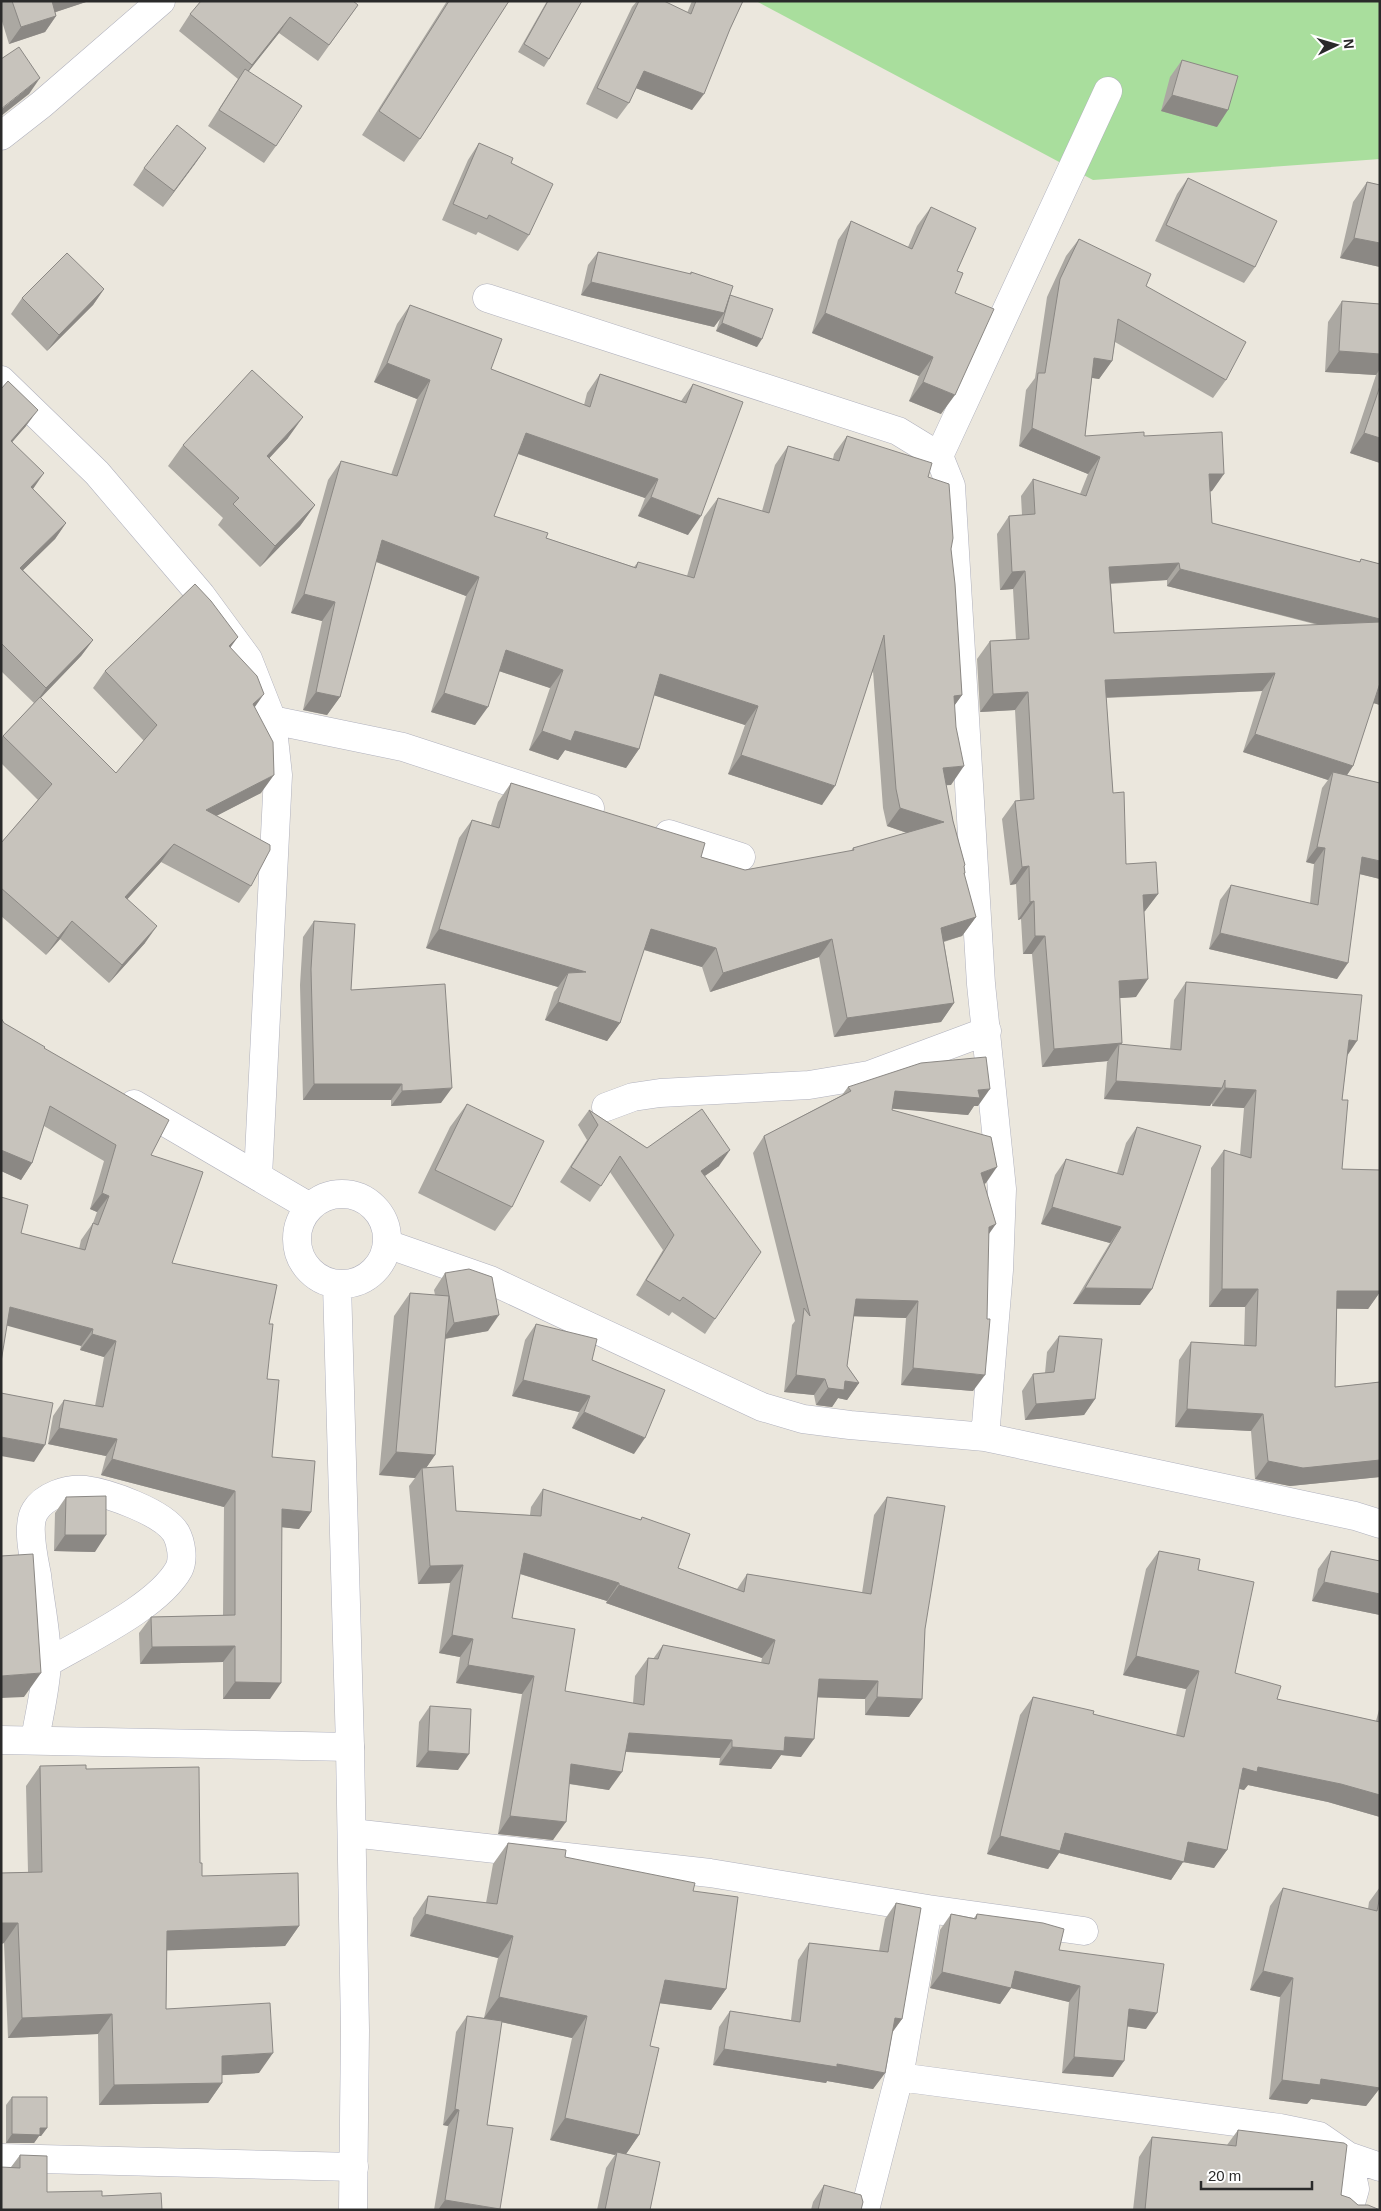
<svg xmlns="http://www.w3.org/2000/svg" width="1381" height="2211" font-family="Arial,sans-serif">
	<style>
		.green { fill: #a9de9d }
		.lines { fill: none; stroke-linecap: round; stroke-linejoin: round }
		.street-casing { stroke: #b0b1bd; stroke-width: 29 }
		.secondary-casing { stroke: #b0b1bd; stroke-width: 29 }
		.street { stroke: #fff; stroke-width: 28 }
		.secondary { stroke: #fff; stroke-width: 28 }
		.wall { fill: #aba8a2; fill-rule: evenodd }
		.shaded-wall { fill: #8b8884 }
		.building { fill: #c7c3bc; stroke: #8b8884; fill-rule: evenodd }
	</style>
	<rect width="100%" height="100%" fill="#ebe7dd"/>
	<path class="green" d="M 756,1 L 1380,1 L 1380,159 L 1093,180 Z"/>
	<g class="lines">
		<defs>
			<path id="street" d="M 1,136 L 42,104 L 161,1
				M 487,298 L 898,431 L 939,456 L 951,486 L 981,984 L 1002,1189 L 999,1270 L 985,1437
				M 1,380 L 97,473 L 201,595 L 248,659 L 272,720 L 278,775 L 258,1176
				M 939,456 L 1108,91
				M 272,720 L 403,747 L 590,808
				M 669,834 L 741,857
				M 606,1107 L 633,1097 L 660,1093 L 809,1085 L 869,1075 L 987,1031
				M 387,1244 L 490,1280 L 762,1407 L 803,1419 L 850,1425 L 985,1437 L 1355,1516 L 1380,1524
				M 1,1740 L 350,1747
				M 35,1740 C 39,1715 46,1688 47,1662 C 47,1633 40,1603 37,1575 C 34,1560 26,1525 35,1511 C 44,1496 67,1488 85,1490 C 108,1493 163,1512 176,1533 C 181,1542 184,1559 179,1569 C 158,1607 84,1641 47,1663
				M 352,1833 L 710,1873 L 928,1909 L 1084,1931
				M 899,2077 L 1280,2128 L 1319,2136 L 1348,2156 L 1355,2189 L 1349,2210
				M 1348,2156 L 1380,2167
				M 1,2158 L 354,2167
				M 865,2210 L 899,2077 L 928,1909"/>
			<path id="secondary" d="M 134,1104 L 310,1207
				M297 1239a45 45 0 1 1 90 0a45 45 0 1 1-90 0Z
				M 337,1284 L 350,1747 L 355,2030 L 353,2210"/>
		</defs>
		<use href="#street" class="street-casing"/>
		<use href="#secondary" class="secondary-casing"/>
		<use href="#street" class="street"/>
		<use href="#secondary" class="secondary"/>
	</g>
	<path class="wall" d="M 1,1 L 89,1 L 55,12 L 56,16 L 45,32 L 9,44 L 1,18 Z
		M 447,1 L 509,1 L 420,139 L 404,162 L 362,135 Z
		M 547,1 L 582,1 L 549,59 L 544,67 L 518,52 Z
		M 637,1 L 664,1 L 687,13 L 692,1 L 743,1 L 692,110 L 636,88 L 629,103 L 617,119 L 586,104 L 632,7 Z
		M 358,5 L 318,61 L 279,33 L 248,72 L 276,146 L 264,163 L 208,126 L 238,79 L 179,31 L 190,14 Z
		M 1182,60 L 1217,127 L 1161,111 L 1170,77 Z
		M 479,143 L 511,163 L 529,235 L 518,251 L 478,232 L 476,235 L 442,220 L 468,160 Z
		M 206,148 L 163,207 L 133,185 L 144,168 Z
		M 1188,178 L 1255,267 L 1244,283 L 1155,241 L 1177,194 Z
		M 1367,182 L 1380,185 L 1380,267 L 1340,258 L 1353,202 Z
		M 931,207 L 957,271 L 955,293 L 941,414 L 909,401 L 919,376 L 812,333 L 838,240 L 851,221 L 908,247 L 917,226 Z
		M 1079,239 L 1146,286 L 1226,380 L 1213,398 L 1115,342 L 1112,361 L 1099,379 L 1092,378 L 1085,436 L 1144,436 L 1212,491 L 1210,492 L 1212,523 L 1359,562 L 1361,559 L 1380,564 L 1380,705 L 1373,703 L 1353,766 L 1347,775 L 1380,783 L 1380,879 L 1360,874 L 1337,979 L 1209,949 L 1220,900 L 1231,885 L 1310,903 L 1314,864 L 1306,862 L 1322,788 L 1328,780 L 1243,752 L 1262,691 L 1106,698 L 1113,793 L 1126,864 L 1158,894 L 1145,911 L 1144,912 L 1136,997 L 1119,998 L 1122,1043 L 1121,1045 L 1170,1049 L 1174,1000 L 1186,982 L 1347,1056 L 1342,1100 L 1342,1169 L 1380,1170 L 1380,1292 L 1368,1309 L 1337,1309 L 1335,1387 L 1380,1382 L 1380,1477 L 1290,1486 L 1255,1479 L 1251,1431 L 1175,1427 L 1179,1360 L 1191,1342 L 1244,1345 L 1245,1307 L 1209,1307 L 1211,1168 L 1224,1150 L 1240,1155 L 1244,1108 L 1212,1106 L 1212,1102 L 1210,1106 L 1104,1099 L 1107,1062 L 1108,1061 L 1042,1067 L 1032,954 L 1023,954 L 1021,919 L 1018,920 L 1016,884 L 1010,885 L 1002,819 L 1015,801 L 1020,800 L 1015,710 L 980,712 L 977,659 L 990,641 L 1016,640 L 1013,589 L 1000,590 L 997,534 L 1009,516 L 1022,515 L 1021,496 L 1033,479 L 1080,494 L 1088,474 L 1019,446 L 1026,390 L 1035,378 L 1047,297 L 1066,256 ZM 1167,580 L 1167,586 L 1318,625 L 1114,633 L 1111,584 Z
		M 598,252 L 690,274 L 691,272 L 729,297 L 757,347 L 716,331 L 720,319 L 714,327 L 581,295 L 588,265 Z
		M 104,289 L 93,305 L 47,351 L 11,314 L 22,298 Z
		M 1342,301 L 1380,304 L 1380,463 L 1350,453 L 1376,375 L 1325,372 L 1328,322 Z
		M 410,305 L 491,369 L 584,405 L 587,393 L 600,374 L 681,401 L 693,384 L 688,535 L 638,516 L 645,498 L 518,454 L 494,516 L 546,538 L 634,567 L 638,562 L 687,576 L 704,517 L 718,498 L 762,511 L 775,465 L 788,446 L 833,459 L 834,454 L 847,436 L 928,477 L 951,549 L 962,695 L 954,706 L 951,785 L 946,785 L 953,821 L 965,865 L 964,867 L 965,873 L 964,875 L 976,917 L 962,936 L 944,942 L 954,1003 L 941,1022 L 834,1037 L 819,957 L 710,992 L 702,967 L 644,950 L 620,1023 L 607,1041 L 545,1020 L 554,992 L 558,987 L 426,948 L 459,838 L 472,820 L 491,825 L 498,802 L 511,783 L 701,857 L 745,870 L 851,851 L 853,848 L 907,833 L 887,826 L 883,808 L 873,671 L 822,805 L 728,774 L 745,725 L 654,695 L 639,749 L 626,768 L 565,750 L 558,760 L 529,750 L 550,688 L 499,671 L 475,725 L 431,712 L 466,596 L 376,562 L 340,697 L 327,715 L 303,710 L 322,621 L 291,613 L 328,480 L 341,461 L 391,475 L 417,399 L 374,382 L 397,324 Z
		M 1,389 L 26,426 L 12,442 L 33,489 L 66,523 L 55,539 L 23,570 L 93,640 L 81,656 L 40,698 L 116,773 L 144,741 L 93,688 L 105,671 L 230,647 L 255,707 L 261,793 L 216,816 L 251,886 L 239,903 L 161,862 L 127,899 L 145,943 L 109,983 L 60,939 L 46,955 L 1,916 L 1,843 L 38,800 L 1,763 L 1,738 L 34,703 L 1,671 Z
		M 288,438 L 269,458 L 315,505 L 300,526 L 260,567 L 218,525 L 223,518 L 168,466 L 183,445 Z
		M 314,921 L 351,990 L 441,1103 L 391,1106 L 391,1100 L 303,1100 L 300,985 L 303,937 Z
		M 1,1018 L 4,1023 L 44,1048 L 151,1155 L 172,1263 L 269,1324 L 267,1379 L 272,1457 L 311,1512 L 299,1529 L 282,1527 L 270,1699 L 223,1699 L 223,1662 L 140,1664 L 139,1633 L 151,1617 L 223,1615 L 224,1507 L 101,1475 L 106,1456 L 48,1444 L 53,1416 L 64,1400 L 95,1406 L 104,1357 L 80,1350 L 81,1346 L 21,1233 L 79,1249 L 81,1240 L 93,1223 L 97,1212 L 90,1209 L 104,1161 L 44,1126 L 32,1163 L 21,1180 L 1,1171 Z
		M 848,1087 L 978,1106 L 974,1106 L 968,1115 L 892,1108 L 892,1110 L 986,1183 L 984,1184 L 989,1234 L 973,1391 L 901,1385 L 906,1318 L 854,1316 L 847,1366 L 859,1383 L 847,1400 L 838,1398 L 832,1407 L 816,1405 L 814,1395 L 784,1392 L 792,1325 L 795,1321 L 753,1153 L 764,1136 L 842,1095 Z
		M 467,1104 L 512,1207 L 495,1231 L 418,1193 L 450,1127 Z
		M 589,1110 L 647,1148 L 719,1166 L 705,1176 L 715,1319 L 705,1334 L 672,1312 L 669,1316 L 636,1295 L 663,1250 L 610,1172 L 590,1202 L 560,1182 L 587,1140 L 578,1125 Z
		M 1137,1127 L 1152,1289 L 1140,1305 L 1073,1304 L 1110,1243 L 1041,1224 L 1055,1175 L 1066,1159 L 1117,1173 L 1126,1143 Z
		M 445,1273 L 488,1331 L 445,1339 L 435,1455 L 426,1468 L 456,1511 L 530,1515 L 531,1507 L 543,1489 L 640,1520 L 642,1517 L 678,1568 L 737,1589 L 747,1574 L 862,1593 L 874,1515 L 887,1497 L 925,1629 L 922,1699 L 909,1717 L 865,1715 L 865,1699 L 817,1697 L 801,1757 L 781,1755 L 771,1769 L 719,1765 L 720,1758 L 626,1752 L 609,1790 L 569,1784 L 553,1840 L 498,1834 L 522,1694 L 456,1683 L 460,1657 L 439,1653 L 450,1583 L 418,1584 L 409,1486 L 415,1478 L 379,1475 L 394,1316 L 410,1293 L 435,1295 L 434,1290 ZM 520,1574 L 607,1601 L 606,1603 L 762,1658 L 761,1663 L 663,1645 L 653,1659 L 648,1658 L 635,1676 L 633,1703 L 565,1691 L 512,1618 Z
		M 536,1324 L 592,1360 L 634,1454 L 572,1428 L 579,1412 L 512,1396 L 525,1340 Z
		M 1059,1336 L 1095,1399 L 1084,1415 L 1025,1420 L 1022,1391 L 1033,1374 L 1045,1373 L 1047,1352 Z
		M 66,1497 L 95,1552 L 54,1551 L 55,1513 Z
		M 1159,1551 L 1198,1570 L 1235,1673 L 1277,1699 L 1376,1721 L 1380,1706 L 1380,1817 L 1328,1802 L 1248,1785 L 1244,1790 L 1239,1789 L 1227,1850 L 1214,1868 L 1183,1862 L 1171,1880 L 1059,1853 L 1048,1869 L 987,1854 L 1020,1715 L 1033,1697 L 1093,1714 L 1176,1735 L 1186,1689 L 1123,1675 L 1146,1569 Z
		M 1331,1551 L 1380,1561 L 1380,1615 L 1312,1601 L 1318,1569 Z
		M 430,1706 L 458,1770 L 416,1767 L 419,1722 Z
		M 40,1766 L 86,1769 L 200,1863 L 202,1876 L 299,1926 L 285,1946 L 167,1950 L 166,2009 L 259,2073 L 222,2075 L 222,2083 L 208,2103 L 99,2105 L 98,2034 L 8,2038 L 4,1943 L 1,1944 L 1,1873 L 28,1872 L 26,1786 Z
		M 508,1843 L 565,1857 L 693,1891 L 726,1989 L 711,2010 L 660,2003 L 650,2046 L 639,2135 L 626,2154 L 650,2210 L 597,2210 L 606,2168 L 615,2155 L 550,2140 L 572,2038 L 501,2022 L 487,2125 L 500,2209 L 500,2210 L 434,2210 L 448,2126 L 443,2125 L 456,2032 L 467,2016 L 484,2018 L 498,1958 L 410,1936 L 413,1918 L 428,1896 L 486,1903 L 493,1864 Z
		M 1380,1887 L 1380,2088 L 1366,2106 L 1311,2099 L 1307,2104 L 1269,2099 L 1280,1997 L 1250,1990 L 1270,1906 L 1283,1888 L 1368,1909 L 1369,1902 Z
		M 896,1903 L 902,2019 L 892,2033 L 885,2073 L 873,2089 L 827,2081 L 826,2083 L 713,2065 L 719,2027 L 730,2011 L 791,2020 L 798,1960 L 809,1943 L 879,1951 L 885,1919 Z
		M 951,1914 L 974,1918 L 977,1914 L 1059,1950 L 1146,2029 L 1127,2026 L 1113,2077 L 1062,2073 L 1069,2002 L 1011,1988 L 1000,2004 L 930,1988 L 940,1930 Z
		M 12,2097 L 47,2128 L 41,2136 L 39,2136 L 34,2143 L 6,2143 L 6,2105 Z
		M 1238,2130 L 1358,2205 L 1380,2210 L 1133,2210 L 1139,2157 L 1152,2137 L 1227,2145 Z
		M 20,2155 L 47,2192 L 102,2196 L 1,2210 L 11,2167 Z
		M 824,2185 L 861,2210 L 811,2210 L 813,2202 Z"/>
	<path class="shaded-wall" d="M 52,1 L 89,1 L 41,17 Z
		M 56,16 L 45,32 L 9,44 L 21,27 Z
		M 290,17 L 279,33 L 241,81 L 252,65 Z
		M 644,71 L 704,94 L 692,110 L 633,87 Z
		M 40,78 L 29,94 L 1,116 L 1,109 L 3,108 Z
		M 1172,95 L 1228,110 L 1217,127 L 1161,111 Z
		M 206,148 L 195,164 L 163,207 L 174,191 Z
		M 1354,238 L 1380,243 L 1380,267 L 1340,258 Z
		M 591,282 L 724,313 L 714,327 L 581,295 Z
		M 104,289 L 93,305 L 47,351 L 59,335 Z
		M 825,313 L 933,357 L 919,376 L 812,333 Z
		M 722,323 L 762,339 L 757,347 L 716,331 Z
		M 1339,351 L 1380,354 L 1380,369 L 1376,375 L 1325,372 Z
		M 1094,358 L 1112,361 L 1099,379 L 1082,376 Z
		M 387,363 L 430,380 L 417,399 L 374,382 Z
		M 923,382 L 955,395 L 941,414 L 909,401 Z
		M 38,410 L 26,426 L 1,455 L 11,441 Z
		M 303,417 L 288,438 L 252,477 L 267,456 Z
		M 1032,428 L 1100,457 L 1088,474 L 1019,446 Z
		M 526,433 L 658,479 L 645,498 L 513,452 Z
		M 1364,433 L 1380,438 L 1380,463 L 1350,453 Z
		M 44,473 L 33,489 L 31,487 Z
		M 1209,474 L 1224,474 L 1212,491 L 1196,492 Z
		M 651,497 L 701,516 L 688,535 L 638,516 Z
		M 315,505 L 300,526 L 260,567 L 275,546 Z
		M 66,523 L 55,539 L 9,584 L 20,568 Z
		M 382,540 L 479,577 L 466,596 L 369,559 Z
		M 1179,563 L 1167,580 L 1097,584 L 1109,567 Z
		M 1180,569 L 1380,619 L 1380,633 L 1376,639 L 1167,586 Z
		M 1025,571 L 1013,589 L 1000,590 L 1012,572 Z
		M 304,594 L 335,602 L 322,621 L 291,613 Z
		M 238,637 L 225,655 L 229,646 Z
		M 93,640 L 81,656 L 35,704 L 46,688 Z
		M 506,650 L 563,670 L 550,688 L 493,669 Z
		M 1275,673 L 1262,691 L 1093,698 L 1105,680 Z
		M 660,674 L 758,706 L 745,725 L 647,693 Z
		M 1380,683 L 1380,705 L 1367,701 Z
		M 316,692 L 340,697 L 327,715 L 303,710 Z
		M 1028,692 L 1015,710 L 980,712 L 993,694 Z
		M 444,693 L 488,707 L 475,725 L 431,712 Z
		M 264,694 L 252,711 L 253,704 Z
		M 962,695 L 949,713 L 954,696 Z
		M 542,731 L 575,731 L 639,749 L 626,768 L 565,750 L 558,760 L 529,750 Z
		M 1255,734 L 1353,766 L 1341,784 L 1333,772 L 1328,780 L 1243,752 Z
		M 741,755 L 835,786 L 822,805 L 728,774 Z
		M 964,766 L 951,785 L 930,786 L 943,768 Z
		M 274,775 L 261,793 L 193,828 L 206,810 Z
		M 900,808 L 944,822 L 931,841 L 887,826 Z
		M 174,844 L 161,862 L 113,915 L 125,897 Z
		M 1317,847 L 1325,848 L 1314,864 L 1306,862 Z
		M 1362,857 L 1380,861 L 1380,879 L 1351,872 Z
		M 1029,866 L 1016,884 L 1010,885 L 1022,867 Z
		M 1158,894 L 1145,911 L 1130,912 L 1143,895 Z
		M 1034,901 L 1021,919 L 1018,920 L 1030,902 Z
		M 976,917 L 962,936 L 928,946 L 941,928 Z
		M 72,921 L 60,939 L 46,955 L 58,938 Z
		M 157,926 L 145,943 L 109,983 L 122,965 Z
		M 439,929 L 586,972 L 568,973 L 558,987 L 426,948 Z
		M 651,929 L 716,948 L 702,967 L 638,948 Z
		M 1220,933 L 1348,963 L 1337,979 L 1209,949 Z
		M 1035,936 L 1045,936 L 1032,954 L 1023,954 Z
		M 832,939 L 819,957 L 710,992 L 723,973 Z
		M 1148,979 L 1136,997 L 1106,999 L 1119,981 Z
		M 558,1002 L 620,1023 L 607,1041 L 545,1020 Z
		M 954,1003 L 941,1022 L 834,1037 L 847,1018 Z
		M 1349,1040 L 1357,1041 L 1345,1059 Z
		M 1122,1043 L 1119,1047 L 1119,1044 L 1108,1061 L 1042,1067 L 1054,1049 Z
		M 1116,1081 L 1222,1088 L 1210,1106 L 1104,1099 Z
		M 314,1084 L 402,1084 L 391,1100 L 303,1100 Z
		M 452,1088 L 441,1103 L 391,1106 L 402,1091 Z
		M 1225,1088 L 1256,1090 L 1244,1108 L 1212,1106 Z
		M 990,1089 L 978,1106 L 974,1106 L 968,1115 L 884,1108 L 895,1091 L 978,1090 Z
		M 1,1150 L 32,1163 L 21,1180 L 1,1171 Z
		M 730,1150 L 719,1166 L 690,1186 L 701,1171 Z
		M 997,1167 L 986,1183 L 969,1190 L 981,1173 Z
		M 102,1193 L 109,1196 L 97,1212 L 90,1209 Z
		M 1052,1207 L 1121,1227 L 1110,1243 L 1041,1224 Z
		M 996,1224 L 984,1241 L 989,1227 Z
		M 1085,1288 L 1152,1289 L 1140,1305 L 1073,1304 Z
		M 1222,1289 L 1258,1289 L 1245,1307 L 1209,1307 Z
		M 1337,1291 L 1380,1291 L 1380,1292 L 1368,1309 L 1325,1308 Z
		M 856,1299 L 918,1301 L 906,1318 L 845,1316 Z
		M 10,1307 L 93,1329 L 81,1346 L 1,1324 Z
		M 499,1315 L 488,1331 L 443,1339 L 454,1323 Z
		M 92,1334 L 116,1341 L 104,1357 L 80,1350 Z
		M 913,1368 L 985,1375 L 973,1391 L 901,1385 Z
		M 796,1375 L 825,1379 L 814,1395 L 784,1392 Z
		M 523,1380 L 590,1396 L 579,1412 L 512,1396 Z
		M 845,1381 L 859,1383 L 847,1400 L 838,1398 L 832,1407 L 816,1405 L 828,1388 Z
		M 1095,1399 L 1084,1415 L 1025,1420 L 1036,1404 Z
		M 1187,1409 L 1263,1414 L 1251,1431 L 1175,1427 Z
		M 584,1412 L 645,1438 L 634,1454 L 572,1428 Z
		M 59,1428 L 117,1439 L 106,1456 L 48,1444 Z
		M 1,1437 L 45,1445 L 34,1462 L 1,1456 Z
		M 396,1452 L 435,1455 L 422,1474 L 422,1468 L 415,1478 L 379,1475 Z
		M 112,1459 L 235,1491 L 224,1507 L 101,1475 Z
		M 1380,1460 L 1380,1477 L 1290,1486 L 1255,1479 L 1268,1461 Z
		M 282,1509 L 311,1512 L 299,1529 L 270,1526 Z
		M 65,1535 L 106,1535 L 95,1552 L 54,1551 Z
		M 524,1553 L 619,1583 L 607,1601 L 511,1571 Z
		M 463,1565 L 450,1583 L 418,1584 L 430,1566 Z
		M 1324,1582 L 1380,1594 L 1380,1615 L 1312,1601 Z
		M 619,1585 L 775,1640 L 762,1658 L 606,1603 Z
		M 452,1635 L 473,1639 L 460,1657 L 439,1653 Z
		M 235,1646 L 223,1662 L 140,1664 L 152,1647 Z
		M 1136,1656 L 1199,1671 L 1186,1689 L 1123,1675 Z
		M 468,1665 L 534,1676 L 522,1694 L 456,1683 Z
		M 41,1673 L 24,1697 L 1,1698 L 1,1676 Z
		M 819,1679 L 878,1681 L 865,1699 L 806,1697 Z
		M 235,1682 L 281,1683 L 270,1699 L 223,1699 Z
		M 877,1697 L 922,1699 L 909,1717 L 865,1715 Z
		M 629,1733 L 732,1740 L 720,1758 L 616,1751 Z
		M 785,1737 L 814,1739 L 801,1757 L 781,1755 L 771,1769 L 719,1765 L 732,1747 Z
		M 428,1751 L 469,1754 L 458,1770 L 416,1767 Z
		M 571,1764 L 622,1772 L 609,1790 L 558,1782 Z
		M 1258,1767 L 1341,1784 L 1380,1795 L 1380,1817 L 1328,1802 L 1248,1785 L 1244,1790 L 1230,1786 L 1243,1768 Z
		M 510,1816 L 566,1822 L 553,1840 L 498,1834 Z
		M 1065,1833 L 1188,1842 L 1227,1850 L 1214,1868 L 1183,1862 L 1171,1880 L 1059,1853 L 1048,1869 L 987,1854 L 1000,1836 Z
		M 425,1914 L 513,1936 L 498,1958 L 410,1936 Z
		M 1,1923 L 18,1923 L 4,1943 L 1,1944 Z
		M 299,1926 L 285,1946 L 153,1951 L 167,1931 Z
		M 1015,1971 L 1080,1986 L 1069,2002 L 1011,1988 L 1000,2004 L 930,1988 L 942,1972 Z
		M 1263,1971 L 1293,1978 L 1280,1997 L 1250,1990 Z
		M 665,1980 L 726,1989 L 711,2010 L 650,2002 Z
		M 499,1997 L 587,2016 L 572,2038 L 484,2018 Z
		M 1129,2009 L 1157,2013 L 1146,2029 L 1117,2025 Z
		M 112,2014 L 98,2034 L 8,2038 L 22,2018 Z
		M 895,2018 L 902,2019 L 890,2035 Z
		M 724,2049 L 837,2064 L 885,2073 L 873,2089 L 827,2081 L 826,2083 L 713,2065 Z
		M 273,2053 L 259,2073 L 207,2076 L 222,2056 Z
		M 1074,2057 L 1124,2061 L 1113,2077 L 1062,2073 Z
		M 1321,2079 L 1380,2088 L 1366,2106 L 1311,2099 L 1307,2104 L 1269,2099 L 1282,2080 Z
		M 222,2083 L 208,2103 L 99,2105 L 114,2085 Z
		M 455,2109 L 459,2110 L 448,2126 L 443,2125 Z
		M 565,2118 L 639,2135 L 624,2157 L 617,2152 L 615,2155 L 550,2140 Z
		M 40,2128 L 47,2128 L 41,2136 L 39,2136 L 34,2143 L 6,2143 L 12,2134 Z
		M 445,2200 L 500,2209 L 500,2210 L 438,2210 Z"/>
	<path class="building" d="M 12,1 L 52,1 L 56,16 L 21,27 Z
		M 201,1 L 353,1 L 358,5 L 329,45 L 290,17 L 252,65 L 190,14 Z
		M 449,1 L 509,1 L 420,139 L 379,111 Z
		M 548,1 L 582,1 L 549,59 L 524,44 Z
		M 639,1 L 664,1 L 691,14 L 696,1 L 743,1 L 730,29 L 704,94 L 644,71 L 629,103 L 597,88 Z
		M 19,47 L 40,78 L 1,109 L 1,59 Z
		M 1182,60 L 1238,76 L 1228,110 L 1172,95 Z
		M 245,69 L 302,106 L 276,146 L 219,110 Z
		M 177,125 L 206,148 L 174,191 L 144,168 Z
		M 479,143 L 513,158 L 511,163 L 553,184 L 529,235 L 489,215 L 487,219 L 453,204 Z
		M 1188,178 L 1277,221 L 1255,267 L 1166,225 Z
		M 1367,182 L 1380,185 L 1380,243 L 1354,238 Z
		M 931,207 L 976,228 L 957,271 L 963,273 L 955,293 L 994,309 L 955,395 L 923,382 L 933,357 L 825,313 L 851,221 L 912,249 Z
		M 1079,239 L 1151,274 L 1146,286 L 1246,342 L 1226,380 L 1118,319 L 1112,361 L 1094,358 L 1085,436 L 1144,432 L 1144,436 L 1222,432 L 1224,474 L 1209,474 L 1212,523 L 1360,562 L 1361,559 L 1380,564 L 1380,619 L 1180,569 L 1179,563 L 1109,567 L 1114,633 L 1380,622 L 1380,683 L 1353,766 L 1255,734 L 1275,673 L 1105,680 L 1113,793 L 1124,792 L 1126,864 L 1156,862 L 1158,894 L 1143,895 L 1148,979 L 1119,981 L 1122,1043 L 1054,1049 L 1045,936 L 1035,936 L 1034,901 L 1030,902 L 1029,866 L 1022,867 L 1015,801 L 1034,799 L 1028,692 L 993,694 L 990,641 L 1029,639 L 1025,571 L 1012,572 L 1009,516 L 1035,514 L 1033,479 L 1086,496 L 1100,457 L 1032,428 L 1038,373 L 1045,373 L 1060,279 Z
		M 598,252 L 691,274 L 691,272 L 733,286 L 724,313 L 591,282 Z
		M 67,253 L 104,289 L 59,335 L 22,298 Z
		M 730,295 L 773,309 L 762,339 L 722,323 Z
		M 1342,301 L 1380,304 L 1380,354 L 1339,351 Z
		M 410,305 L 502,339 L 491,369 L 590,407 L 600,374 L 686,403 L 693,384 L 743,402 L 701,516 L 651,497 L 658,479 L 526,433 L 494,516 L 548,533 L 546,538 L 636,568 L 638,562 L 694,578 L 718,498 L 769,513 L 788,446 L 839,461 L 847,436 L 932,463 L 928,477 L 949,484 L 953,538 L 951,549 L 955,584 L 962,695 L 954,696 L 956,727 L 964,766 L 943,768 L 953,821 L 965,865 L 964,866 L 965,873 L 964,873 L 976,917 L 941,928 L 954,1003 L 847,1018 L 832,939 L 723,973 L 716,948 L 651,929 L 620,1023 L 558,1002 L 568,973 L 586,972 L 439,929 L 472,820 L 499,828 L 511,783 L 705,843 L 701,857 L 745,870 L 854,850 L 853,848 L 944,822 L 900,808 L 896,789 L 884,635 L 835,786 L 741,755 L 758,706 L 660,674 L 639,749 L 575,731 L 571,741 L 542,731 L 563,670 L 506,650 L 488,707 L 444,693 L 479,577 L 382,540 L 340,697 L 316,692 L 335,602 L 304,594 L 341,461 L 397,476 L 430,380 L 387,363 Z
		M 252,370 L 303,417 L 267,456 L 315,505 L 275,546 L 233,504 L 239,498 L 183,445 Z
		M 8,381 L 38,410 L 11,441 L 44,473 L 31,487 L 66,523 L 20,568 L 93,640 L 46,688 L 1,643 L 1,389 Z
		M 1380,386 L 1380,438 L 1364,433 Z
		M 195,584 L 211,601 L 238,637 L 229,646 L 257,676 L 264,694 L 253,704 L 273,742 L 274,775 L 206,810 L 270,845 L 270,850 L 251,886 L 174,844 L 125,897 L 157,926 L 122,965 L 72,921 L 58,938 L 1,888 L 1,843 L 52,784 L 3,736 L 40,697 L 116,773 L 157,725 L 105,671 Z
		M 1333,772 L 1380,783 L 1380,861 L 1362,857 L 1348,963 L 1220,933 L 1231,885 L 1318,905 L 1325,848 L 1317,847 Z
		M 314,921 L 355,924 L 351,990 L 445,984 L 452,1088 L 402,1091 L 402,1084 L 314,1084 L 311,969 Z
		M 1186,982 L 1362,995 L 1357,1041 L 1349,1040 L 1342,1100 L 1348,1100 L 1342,1169 L 1380,1170 L 1380,1291 L 1337,1291 L 1335,1387 L 1380,1382 L 1380,1460 L 1303,1468 L 1268,1461 L 1263,1414 L 1187,1409 L 1191,1342 L 1256,1346 L 1258,1289 L 1222,1289 L 1224,1150 L 1251,1158 L 1256,1090 L 1225,1088 L 1225,1080 L 1222,1088 L 1116,1081 L 1119,1044 L 1181,1050 Z
		M 1,1018 L 4,1023 L 45,1047 L 44,1048 L 169,1120 L 151,1155 L 203,1172 L 172,1263 L 277,1285 L 269,1324 L 273,1324 L 267,1379 L 279,1380 L 272,1457 L 315,1461 L 311,1512 L 282,1509 L 281,1683 L 235,1682 L 235,1646 L 152,1647 L 151,1617 L 235,1615 L 235,1491 L 112,1459 L 117,1439 L 59,1428 L 64,1400 L 103,1407 L 116,1341 L 92,1334 L 93,1329 L 10,1307 L 1,1362 L 1,1197 L 28,1205 L 21,1233 L 85,1250 L 93,1223 L 98,1225 L 109,1196 L 102,1193 L 116,1145 L 50,1106 L 32,1163 L 1,1150 Z
		M 986,1057 L 990,1089 L 978,1090 L 980,1098 L 895,1091 L 892,1110 L 991,1137 L 997,1167 L 981,1173 L 996,1224 L 989,1227 L 987,1319 L 990,1319 L 985,1375 L 913,1368 L 918,1301 L 856,1299 L 847,1366 L 859,1383 L 845,1381 L 844,1390 L 828,1388 L 825,1379 L 796,1375 L 804,1308 L 810,1316 L 764,1136 L 851,1091 L 848,1087 L 921,1063 Z
		M 467,1104 L 544,1141 L 512,1207 L 435,1170 Z
		M 702,1109 L 730,1150 L 701,1171 L 761,1252 L 715,1319 L 683,1297 L 680,1301 L 646,1280 L 674,1235 L 620,1156 L 601,1186 L 571,1167 L 598,1125 L 589,1110 L 647,1148 Z
		M 1137,1127 L 1201,1146 L 1152,1289 L 1085,1288 L 1121,1227 L 1052,1207 L 1066,1159 L 1123,1175 Z
		M 469,1269 L 492,1277 L 499,1315 L 454,1323 L 445,1273 Z
		M 410,1293 L 449,1296 L 435,1455 L 396,1452 Z
		M 536,1324 L 597,1339 L 592,1360 L 665,1390 L 645,1438 L 584,1412 L 590,1396 L 523,1380 Z
		M 1059,1336 L 1102,1339 L 1095,1399 L 1036,1404 L 1033,1374 L 1054,1372 Z
		M 1,1393 L 53,1403 L 45,1445 L 1,1437 Z
		M 453,1466 L 456,1511 L 541,1516 L 543,1489 L 641,1520 L 642,1517 L 690,1534 L 678,1568 L 744,1592 L 747,1574 L 871,1594 L 887,1497 L 945,1506 L 925,1629 L 922,1699 L 877,1697 L 878,1681 L 819,1679 L 814,1739 L 785,1737 L 784,1751 L 732,1747 L 732,1740 L 629,1733 L 622,1772 L 571,1764 L 566,1822 L 510,1816 L 534,1676 L 468,1665 L 473,1639 L 452,1635 L 463,1565 L 430,1566 L 422,1468 ZM 524,1553 L 619,1583 L 619,1585 L 775,1640 L 769,1664 L 663,1645 L 658,1659 L 648,1658 L 644,1705 L 565,1691 L 575,1629 L 512,1618 Z
		M 106,1496 L 106,1535 L 65,1535 L 66,1497 Z
		M 1159,1551 L 1200,1559 L 1198,1570 L 1254,1582 L 1235,1673 L 1281,1686 L 1277,1699 L 1380,1722 L 1380,1795 L 1341,1784 L 1258,1767 L 1257,1772 L 1243,1768 L 1227,1850 L 1188,1842 L 1184,1862 L 1065,1833 L 1060,1851 L 1000,1836 L 1033,1697 L 1094,1711 L 1093,1714 L 1184,1737 L 1199,1671 L 1136,1656 Z
		M 1331,1551 L 1380,1561 L 1380,1594 L 1324,1582 Z
		M 33,1554 L 41,1673 L 1,1676 L 1,1556 Z
		M 430,1706 L 471,1709 L 469,1754 L 428,1751 Z
		M 86,1765 L 86,1769 L 199,1767 L 200,1863 L 202,1863 L 202,1876 L 298,1873 L 299,1926 L 167,1931 L 166,2009 L 270,2003 L 273,2053 L 222,2056 L 222,2083 L 114,2085 L 112,2014 L 22,2018 L 18,1923 L 1,1923 L 1,1873 L 42,1872 L 40,1766 Z
		M 508,1843 L 566,1850 L 565,1857 L 695,1883 L 693,1891 L 738,1897 L 726,1989 L 665,1980 L 650,2046 L 659,2048 L 639,2135 L 565,2118 L 587,2016 L 499,1997 L 513,1936 L 425,1914 L 428,1896 L 497,1904 Z
		M 1283,1888 L 1377,1911 L 1380,1896 L 1380,2088 L 1321,2079 L 1320,2085 L 1282,2080 L 1293,1978 L 1263,1971 Z
		M 896,1903 L 921,1908 L 902,2019 L 895,2018 L 885,2073 L 837,2064 L 837,2067 L 724,2049 L 730,2011 L 800,2022 L 809,1943 L 888,1952 Z
		M 951,1914 L 976,1919 L 977,1914 L 1043,1923 L 1064,1929 L 1059,1950 L 1164,1964 L 1157,2013 L 1129,2009 L 1124,2061 L 1074,2057 L 1080,1986 L 1015,1971 L 1011,1988 L 942,1972 Z
		M 467,2016 L 502,2021 L 487,2125 L 513,2128 L 500,2209 L 445,2200 L 459,2110 L 455,2109 Z
		M 12,2097 L 47,2097 L 47,2128 L 40,2128 L 40,2135 L 12,2134 Z
		M 1238,2130 L 1344,2143 L 1347,2145 L 1341,2195 L 1350,2198 L 1358,2205 L 1368,2205 L 1380,2210 L 1145,2210 L 1152,2137 L 1236,2146 Z
		M 617,2152 L 660,2162 L 650,2210 L 605,2210 Z
		M 20,2155 L 47,2156 L 47,2192 L 102,2191 L 102,2196 L 161,2193 L 162,2210 L 1,2210 L 1,2167 L 20,2168 Z
		M 824,2185 L 861,2195 L 863,2202 L 861,2210 L 818,2210 Z"/>
	<rect width="1381" height="2211" fill="none" stroke="#2a2a2a" stroke-width="5"/>
	<g transform="translate(1336 45) rotate(85)" stroke="#ffffff" stroke-width="4" paint-order="stroke">
	<path d="M0-4L9 19L0 12L-9 19Z" fill="#2a2a2a"/>
	<text y="-8" font-size="14" font-weight="bold" text-anchor="middle" fill="#2a2a2a">N</text>
	</g>
	<path d="M1201 2181v8h111v-8" fill="none" stroke="#2a2a2a" stroke-width="2.5"/>
	<text x="1208" y="2181" font-size="15" fill="#2a2a2a" stroke="#ffffff" stroke-width="4" paint-order="stroke">20 m</text>
</svg>
